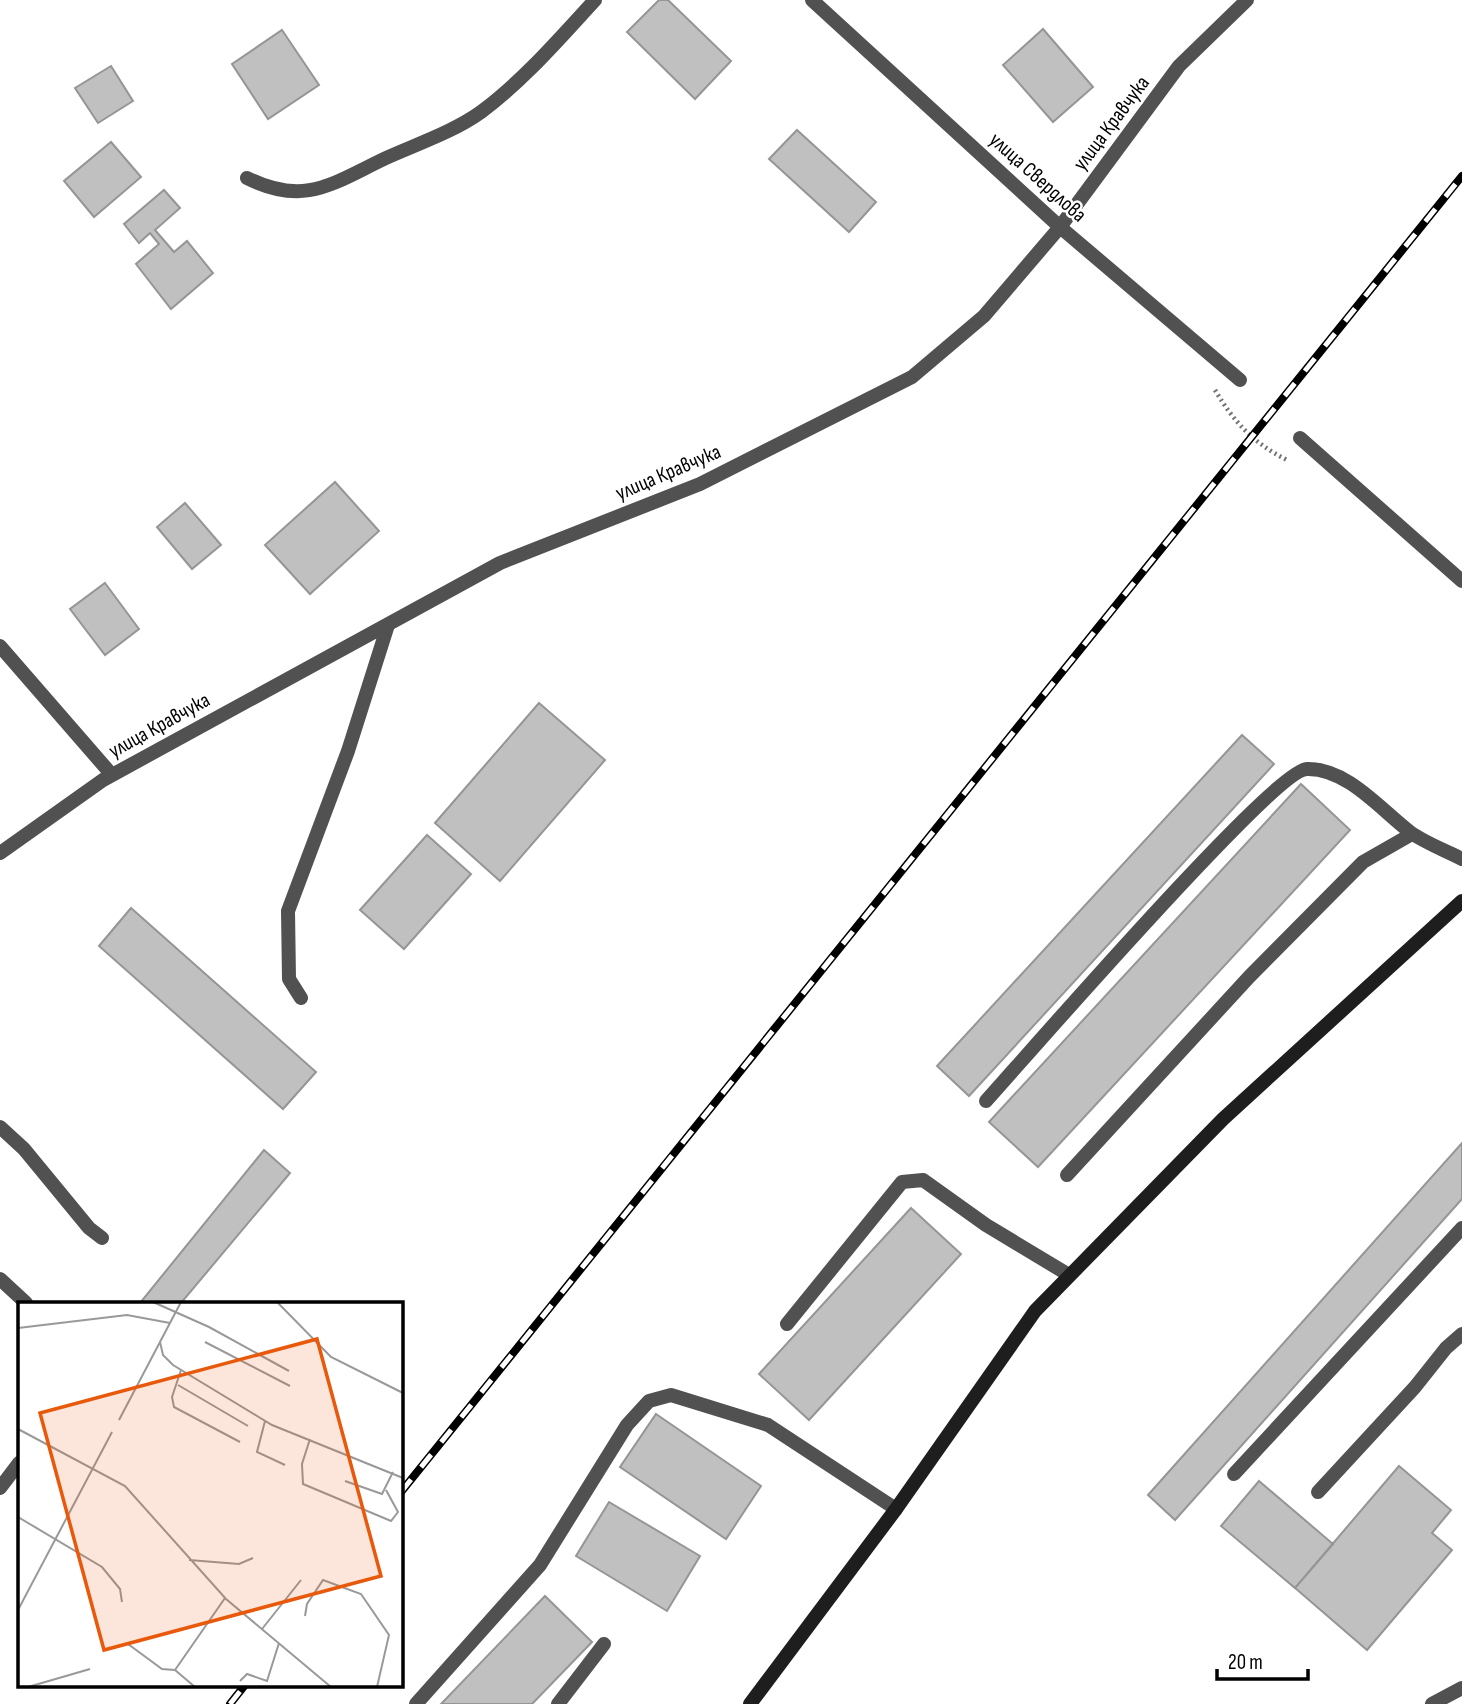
<svg xmlns="http://www.w3.org/2000/svg" width="1462" height="1704" font-family="'Sofia Sans Condensed',sans-serif">
	<style>
		.building { fill: #c0c0c0; stroke: #959595; stroke-width: 2 }
		.lines { fill: none; stroke-linecap: round; stroke-linejoin: round }
		.path { stroke: #737373; stroke-width: 4.5; stroke-dasharray: 2 3.5; stroke-linecap: butt }
		.lane { stroke: #515151; stroke-width: 14 }
		.street { stroke: #515151; stroke-width: 14 }
		.secondary { stroke: #1e1e1e; stroke-width: 14 }
		.rail-casing { stroke: #000; stroke-width: 8 }
		.rail { stroke: #fff; stroke-width: 5; stroke-dasharray: 16; stroke-linecap: butt }
		.labels { text-anchor: middle; stroke-width: 5; stroke-linejoin: round; paint-order: stroke }
		.street-label { font-size: 21px; fill: #000; stroke: #fff }
		.inset-road { fill: none; stroke: #999; stroke-width: 2 }
		.view { fill: #e8590c; fill-opacity: 0.15; stroke: #e8590c; stroke-width: 3.5 }
		.inset-edge { fill: none; stroke: #000; stroke-width: 3.5 }
	</style>
	<rect width="100%" height="100%" fill="#fff"/>
	<path class="building" d="M 659,0 L 668,0 L 731,61 L 695,99 L 627,32 Z
		M 1043,29 L 1093,87 L 1053,122 L 1003,65 Z
		M 282,30 L 319,85 L 268,119 L 232,64 Z
		M 111,66 L 133,101 L 98,123 L 75,88 Z
		M 797,130 L 876,202 L 849,232 L 769,159 Z
		M 111,142 L 141,177 L 94,217 L 64,181 Z
		M 164,190 L 180,208 L 155,230 L 174,252 L 187,241 L 213,273 L 171,309 L 136,264 L 159,244 L 150,233 L 139,243 L 124,224 Z
		M 335,482 L 379,531 L 310,594 L 265,545 Z
		M 185,503 L 221,545 L 192,569 L 157,527 Z
		M 105,583 L 139,629 L 105,655 L 70,609 Z
		M 539,703 L 605,760 L 500,881 L 435,823 Z
		M 1242,735 L 1274,764 L 969,1096 L 937,1066 Z
		M 1301,784 L 1350,830 L 1038,1167 L 989,1122 Z
		M 427,835 L 471,874 L 404,949 L 360,910 Z
		M 131,908 L 316,1072 L 283,1109 L 99,946 Z
		M 1462,1143 L 1462,1199 L 1175,1520 L 1148,1495 Z
		M 264,1150 L 290,1173 L 181,1303 L 140,1303 Z
		M 911,1208 L 961,1254 L 809,1420 L 759,1374 Z
		M 656,1414 L 761,1486 L 726,1539 L 620,1467 Z
		M 1399,1466 L 1451,1510 L 1432,1533 L 1452,1550 L 1367,1650 L 1295,1588 Z
		M 1259,1481 L 1333,1544 L 1295,1588 L 1221,1526 Z
		M 609,1502 L 700,1556 L 667,1611 L 576,1556 Z
		M 545,1596 L 592,1642 L 532,1704 L 441,1704 Z"/>
	<g class="lines">
		<path class="path" d="M 1215,390 C 1234,422 1253,443 1287,460"/>
		<path class="lane" d="M 247,178 C 305,207 333,183 386,158 C 417,144 453,132 481,112 C 524,80 559,39 595,0
			M 0,646 L 112,775
			M 0,853 L 103,780 L 500,563 L 700,484 L 912,377 L 984,316 L 1060,227 L 1179,66 L 1247,0
			M 301,998 L 289,979 L 288,911 L 348,751 L 388,625
			M 986,1101 C 1025,1058 1274,770 1307,769 C 1347,768 1381,810 1410,832 C 1425,843 1445,850 1462,859
			M 0,1127 L 24,1149 L 89,1228 L 102,1238
			M 1067,1175 L 1249,977 L 1363,862 L 1412,834
			M 0,1279 L 26,1303
			M 787,1324 L 902,1182 L 923,1180 L 986,1225 L 1069,1275
			M 1234,1474 L 1462,1228
			M 0,1488 L 19,1463
			M 1318,1492 L 1415,1387 L 1446,1348 L 1462,1334
			M 416,1704 L 540,1565 L 627,1425 L 649,1401 L 671,1395 L 768,1425 L 896,1509
			M 558,1704 L 604,1644
			M 1432,1704 L 1462,1688"/>
		<path class="street" d="M 812,0 L 1060,227 L 1240,380
			M 1300,438 L 1462,581"/>
		<path class="secondary" d="M 750,1704 L 896,1509 L 1035,1311 L 1223,1119 L 1462,901"/>
		<defs>
			<path id="rail" d="M 401,1492 L 1462,176
				M 230,1704 L 245,1685"/>
		</defs>
		<use href="#rail" class="rail-casing"/>
		<use href="#rail" class="rail"/>
	</g>
	<g class="labels">
		<g class="street-label">
			<text transform="translate(1111 123) rotate(-53)" y="7">улица Кравчука</text>
			<text transform="translate(1038 177) rotate(42)" y="7">улица Свердлова</text>
			<text transform="translate(668 472) rotate(-23)" y="7">улица Кравчука</text>
			<text transform="translate(159 725) rotate(-29)" y="7">улица Кравчука</text>
		</g>
	</g>
	<g transform="translate(18 1302)">
		<rect width="385" height="385" fill="#fff"/>
		<path class="inset-road" d="M 135,0 L 191,25 L 271,69M 163,0 L 142,40 L 145,53 L 155,63 L 254,123 L 385,176M 259,0 L 313,55 L 385,91M 0,26 L 109,13 L 152,21M 187,40 L 272,84M 163,68 L 154,95 L 156,105 L 222,140M 160,83 L 230,124M 101,118 L 142,40M 247,119 L 239,150 L 267,163M 0,127 L 107,184 L 208,297 L 313,385M 292,137 L 284,162 L 285,182 L 373,219 L 380,210 L 368,188M 327,179 L 364,192 L 375,170M 0,215 L 84,265 L 102,287 L 104,300M 171,258 L 221,262 L 235,256M 0,308 L 94,130M 287,314 L 289,302 L 305,278 L 343,292 L 371,333 L 359,385M 244,327 L 283,278M 110,342 L 144,367 L 157,368M 157,368 L 207,296M 157,368 L 177,385M 222,379 L 229,372 L 249,379 L 261,341M 10,385 L 72,367"/>
		<path class="view" d="M 299,37 L 363,274 L 86,348 L 22,111 Z"/>
		<rect width="385" height="385" class="inset-edge"/>
	</g>
	<path d="M1217 1669v10h91v-10" fill="none" stroke="#000000" stroke-width="3.5"/>
	<text x="1228" y="1669" font-size="21" fill="#000000" stroke="#ffffff" stroke-width="5" paint-order="stroke">20 m</text>
</svg>
